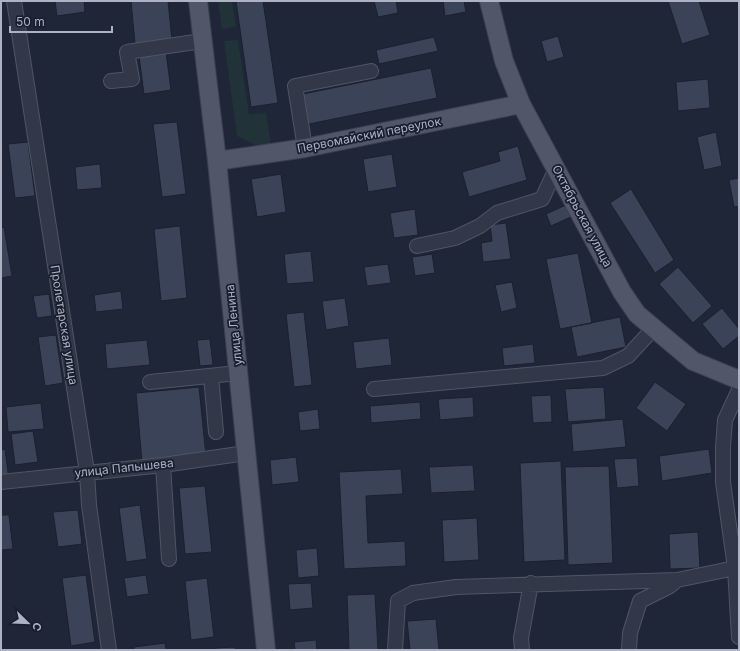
<svg xmlns="http://www.w3.org/2000/svg" width="740" height="651" font-family="Inter,sans-serif">
	<style>
		.green { fill: #213238 }
		.building { fill: #3b4358; stroke: #1a202e }
		.lines { fill: none; stroke-linecap: round; stroke-linejoin: round }
		.minor-casing { stroke: #505566; stroke-width: 16 }
		.major-casing { stroke: #3c4151; stroke-width: 20 }
		.minor { stroke: #333848; stroke-width: 14 }
		.major { stroke: #515768; stroke-width: 18 }
		.labels { text-anchor: middle; stroke-width: 3.5; stroke-linejoin: round; paint-order: stroke }
		.street-label { font-size: 12px; fill: #adb2c5; stroke: #181e2c }
	</style>
	<rect width="100%" height="100%" fill="#1f2637"/>
	<path class="green" d="M 218,1 L 232,1 L 236,27 L 222,29 Z
		M 238,40 L 249,114 L 266,113 L 271,146 L 255,145 L 237,136 L 224,41 Z"/>
	<path class="building" d="M 55,1 L 84,1 L 85,12 L 57,16 Z
		M 131,1 L 168,1 L 172,40 L 135,44 Z
		M 236,1 L 263,1 L 278,103 L 251,107 Z
		M 374,1 L 396,1 L 398,13 L 378,17 Z
		M 443,1 L 464,1 L 466,12 L 445,16 Z
		M 668,1 L 699,1 L 710,35 L 682,44 Z
		M 558,36 L 564,57 L 547,62 L 541,41 Z
		M 434,37 L 438,51 L 379,64 L 376,50 Z
		M 166,52 L 171,90 L 144,94 L 139,56 Z
		M 431,68 L 437,98 L 304,125 L 298,95 Z
		M 708,79 L 710,108 L 678,111 L 676,82 Z
		M 177,122 L 186,194 L 162,197 L 153,124 Z
		M 716,132 L 722,166 L 704,170 L 697,137 Z
		M 28,142 L 35,196 L 15,198 L 8,144 Z
		M 518,146 L 527,180 L 469,197 L 462,172 L 500,161 L 498,152 Z
		M 392,154 L 397,187 L 368,192 L 363,159 Z
		M 100,164 L 102,188 L 77,190 L 75,167 Z
		M 281,174 L 286,212 L 257,217 L 251,179 Z
		M 739,178 L 739,206 L 734,207 L 729,180 Z
		M 631,189 L 674,260 L 655,273 L 610,203 Z
		M 568,204 L 573,216 L 551,226 L 546,214 Z
		M 415,209 L 418,235 L 394,238 L 390,213 Z
		M 506,223 L 511,259 L 483,262 L 481,243 L 492,241 L 490,225 Z
		M 180,226 L 187,298 L 161,301 L 154,229 Z
		M 4,227 L 12,276 L 1,278 L 1,228 Z
		M 311,251 L 314,282 L 287,284 L 284,254 Z
		M 578,253 L 592,323 L 560,329 L 546,259 Z
		M 432,254 L 435,273 L 415,276 L 412,257 Z
		M 388,264 L 391,283 L 367,286 L 364,267 Z
		M 678,267 L 712,306 L 693,323 L 659,284 Z
		M 512,282 L 517,308 L 501,312 L 495,285 Z
		M 121,291 L 123,309 L 96,312 L 94,295 Z
		M 49,294 L 52,316 L 37,318 L 33,296 Z
		M 345,298 L 349,326 L 326,330 L 322,301 Z
		M 722,308 L 739,329 L 739,336 L 723,349 L 702,324 Z
		M 304,312 L 312,385 L 294,387 L 286,314 Z
		M 620,317 L 626,347 L 577,357 L 571,327 Z
		M 56,335 L 63,383 L 45,386 L 38,337 Z
		M 389,338 L 392,365 L 356,369 L 353,342 Z
		M 210,339 L 213,365 L 200,366 L 197,340 Z
		M 147,340 L 150,365 L 107,369 L 105,344 Z
		M 533,344 L 535,363 L 504,366 L 502,348 Z
		M 655,382 L 686,404 L 667,431 L 636,408 Z
		M 199,387 L 206,456 L 142,462 L 136,393 Z
		M 604,387 L 606,419 L 568,422 L 565,389 Z
		M 551,395 L 552,422 L 533,423 L 531,396 Z
		M 473,397 L 474,417 L 440,420 L 438,399 Z
		M 420,402 L 421,419 L 371,423 L 370,406 Z
		M 41,403 L 44,429 L 8,432 L 6,407 Z
		M 318,409 L 320,429 L 300,431 L 298,412 Z
		M 738,417 L 739,417 L 739,438 L 737,438 Z
		M 623,419 L 626,447 L 573,452 L 571,424 Z
		M 33,431 L 38,462 L 15,465 L 11,434 Z
		M 5,449 L 9,480 L 1,481 L 1,450 Z
		M 709,449 L 712,473 L 662,481 L 659,456 Z
		M 296,457 L 299,482 L 272,485 L 270,460 Z
		M 637,458 L 639,486 L 617,488 L 614,459 Z
		M 561,461 L 565,560 L 524,562 L 520,463 Z
		M 473,465 L 475,491 L 431,493 L 429,467 Z
		M 609,466 L 613,563 L 568,565 L 565,467 Z
		M 401,469 L 403,494 L 366,496 L 368,543 L 405,541 L 406,566 L 344,569 L 339,472 Z
		M 205,486 L 212,552 L 185,554 L 179,488 Z
		M 140,505 L 147,559 L 126,562 L 119,508 Z
		M 78,510 L 82,544 L 58,547 L 53,512 Z
		M 1,515 L 9,515 L 13,549 L 1,550 Z
		M 477,518 L 479,560 L 444,562 L 442,520 Z
		M 698,532 L 700,568 L 670,569 L 669,534 Z
		M 317,548 L 319,576 L 298,578 L 296,550 Z
		M 86,575 L 95,642 L 71,646 L 62,578 Z
		M 146,575 L 149,594 L 127,597 L 124,578 Z
		M 207,578 L 214,637 L 191,640 L 185,581 Z
		M 311,583 L 313,608 L 290,610 L 288,584 Z
		M 375,594 L 378,650 L 349,650 L 347,595 Z
		M 436,619 L 439,650 L 410,650 L 407,621 Z
		M 316,640 L 317,650 L 295,650 L 294,642 Z
		M 165,643 L 166,650 L 134,650 L 134,647 Z
		M 235,647 L 236,650 L 216,650 L 216,648 Z"/>
	<g class="lines">
		<defs>
			<path id="minor" d="M 14,1 L 87,472 L 89,505 L 109,650
				M 111,81 L 132,79 L 127,52 L 202,41
				M 305,148 L 295,86 L 371,71
				M 417,246 L 455,238 L 480,226 L 497,213 L 542,199 L 556,169
				M 211,376 L 216,432
				M 150,382 L 238,373
				M 374,389 L 603,368 L 628,356 L 653,329
				M 739,390 L 725,420 L 723,447 L 723,482 L 735,568 L 739,568
				M 163,465 L 169,559
				M 1,482 L 163,465 L 246,453
				M 395,650 L 398,601 L 413,593 L 456,587 L 677,580
				M 522,650 L 521,638 L 531,583
				M 629,650 L 630,633 L 640,601 L 670,586 L 677,580 L 735,568 L 739,637"/>
			<path id="major" d="M 198,1 L 217,161 L 266,650
				M 489,1 L 504,61 L 521,104 L 622,292 L 637,314 L 693,361 L 739,380
				M 217,161 L 305,148 L 521,104"/>
		</defs>
		<use href="#minor" class="minor-casing"/>
		<use href="#major" class="major-casing"/>
		<use href="#minor" class="minor"/>
		<use href="#major" class="major"/>
	</g>
	<g class="labels">
		<g class="street-label">
			<text transform="translate(369 135) rotate(-11)" y="4">Первомайский переулок</text>
			<text transform="translate(582 216) rotate(62)" y="4">Октябрьская улица</text>
			<text transform="translate(64 325) rotate(81)" y="4">Пролетарская улица</text>
			<text transform="translate(234 325) rotate(-96)" y="4">улица Ленина</text>
			<text transform="translate(124 468) rotate(-6)" y="4">улица Папышева</text>
		</g>
	</g>
	<rect width="740" height="651" fill="none" stroke="#adb2c5" stroke-width="4"/>
	<g transform="translate(28 623) rotate(113)" stroke="#181e2c" stroke-width="3" paint-order="stroke">
	<path d="M0-3L7 15L0 10L-7 15Z" fill="#adb2c5"/>
	<text y="-6" font-size="11" font-weight="bold" text-anchor="middle" fill="#adb2c5">С</text>
	</g>
	<path d="M10 26v6h102v-6" fill="none" stroke="#adb2c5" stroke-width="2"/>
	<text x="16" y="26" font-size="12" fill="#adb2c5" stroke="#181e2c" stroke-width="3" paint-order="stroke">50 m</text>
</svg>
